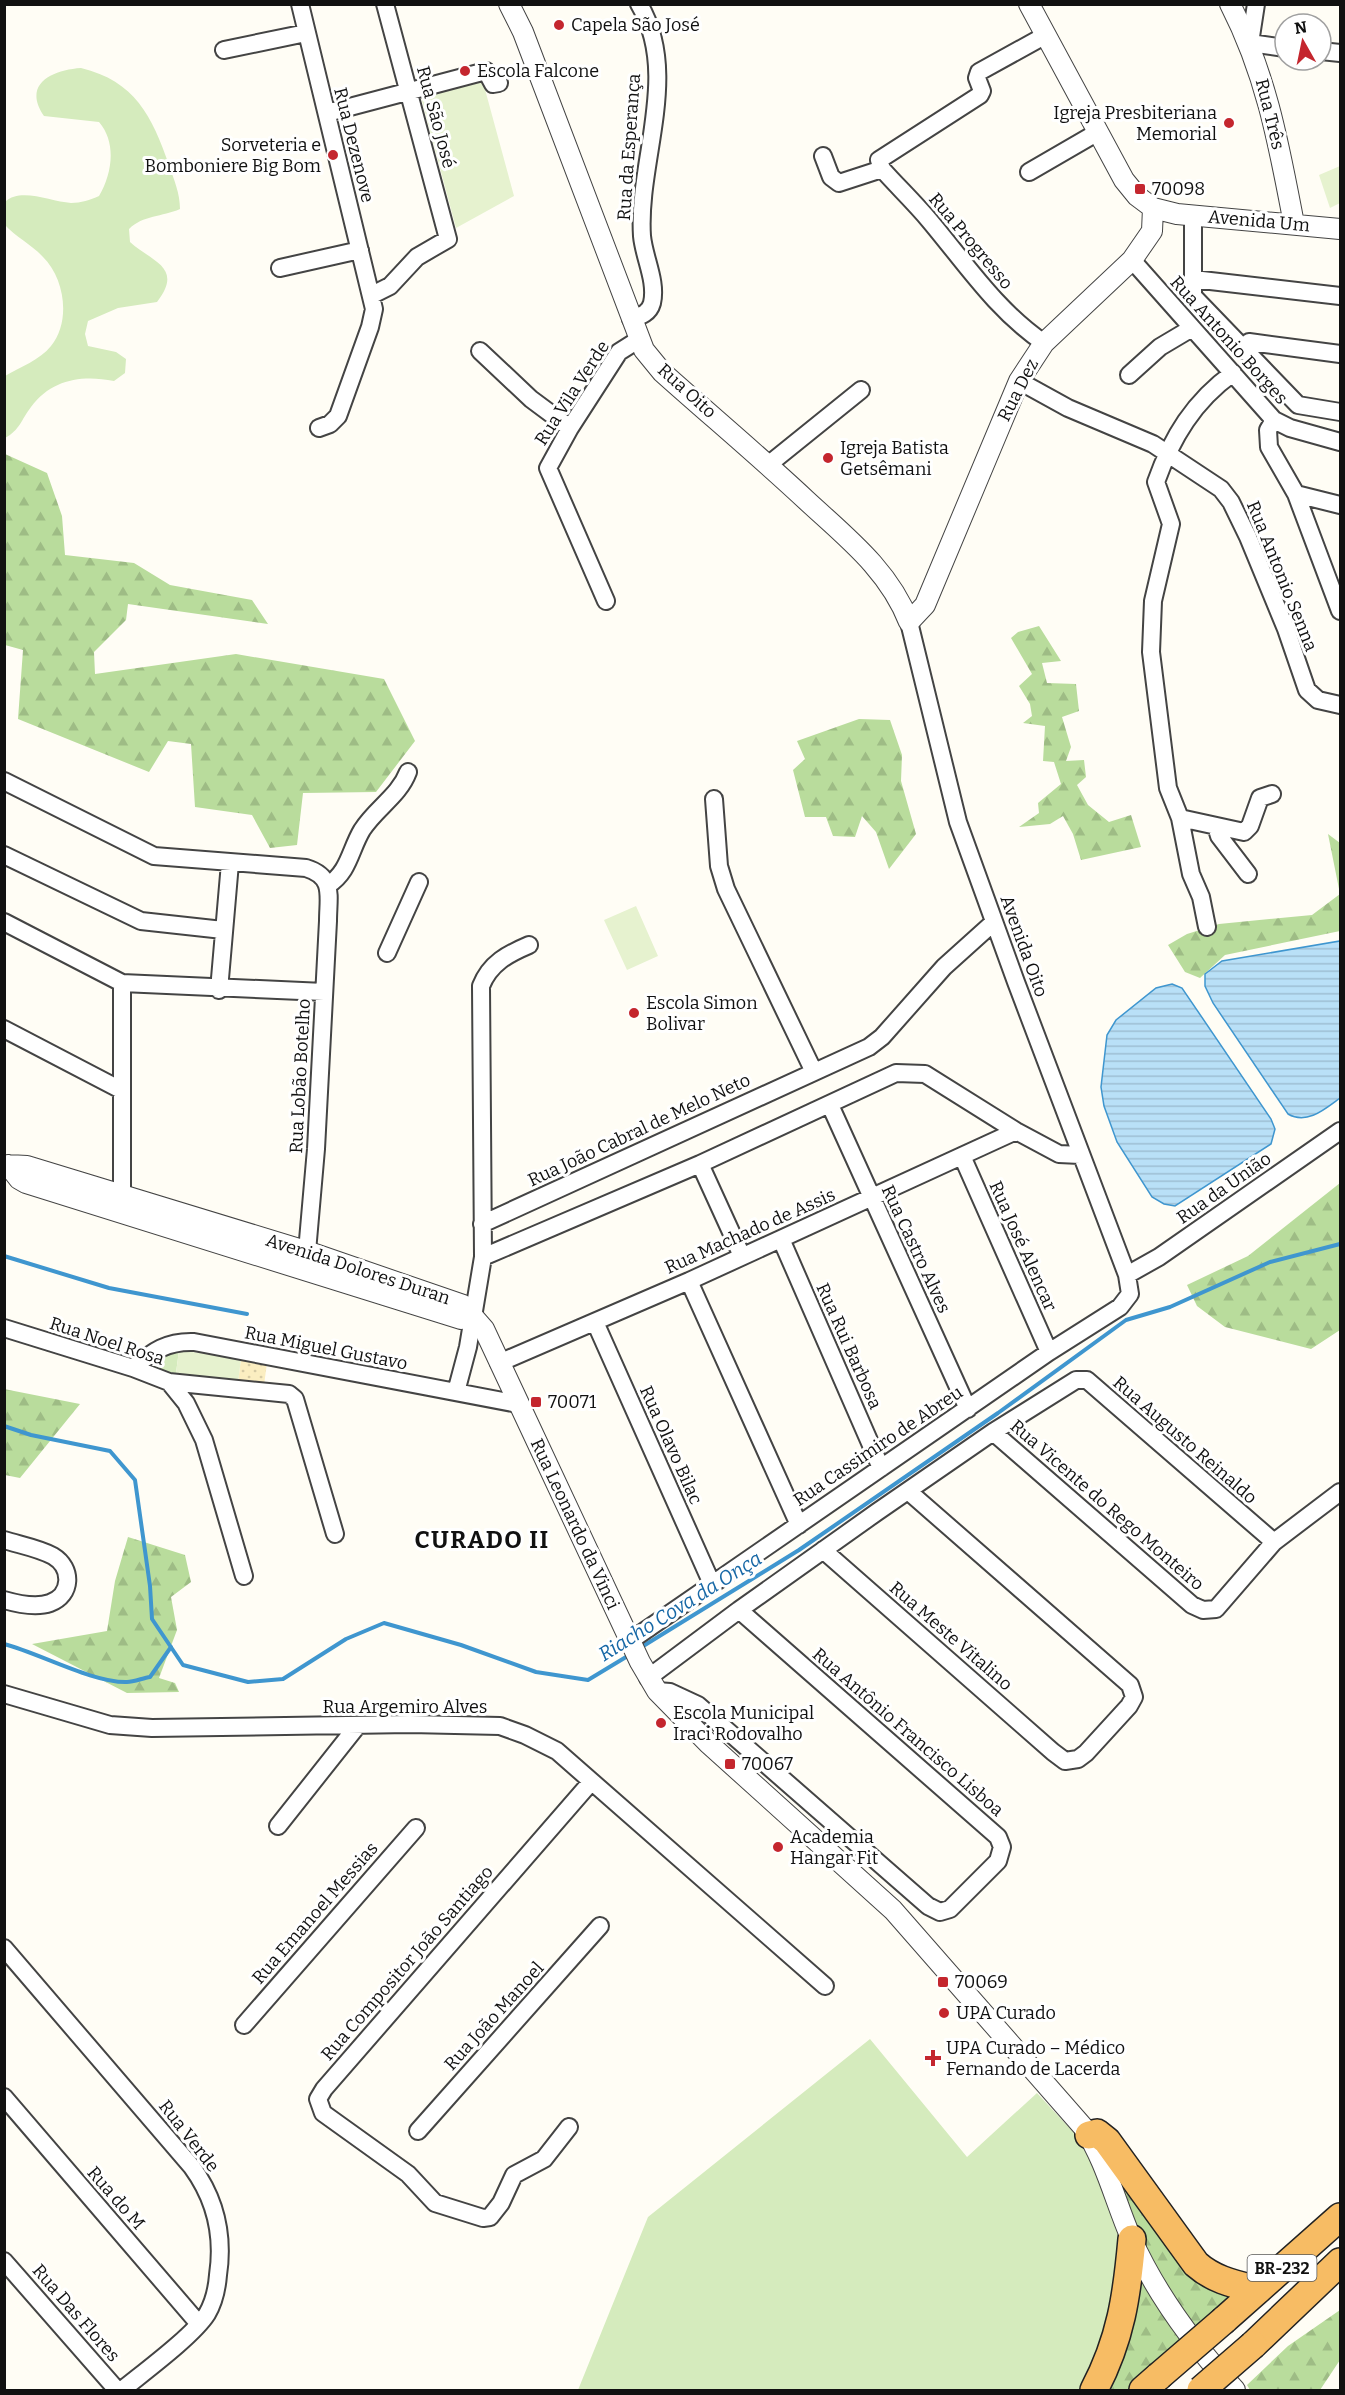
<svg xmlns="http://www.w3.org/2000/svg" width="1345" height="2395" font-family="Bitter,serif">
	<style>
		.grass { fill: #d5ebbd }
		.forest { fill: url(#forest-firs) }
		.sand { fill: url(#sand-dots) }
		.pitch { fill: #e6f2cf }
		.water { fill: url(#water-rules); stroke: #3f96cf; stroke-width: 1.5 }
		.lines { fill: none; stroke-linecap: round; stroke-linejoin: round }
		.stream { stroke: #3f96cf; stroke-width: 4 }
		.minor-casing { stroke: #444; stroke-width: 20 }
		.tertiary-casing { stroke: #444; stroke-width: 22 }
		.trunk-casing { stroke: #222; stroke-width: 30 }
		.minor { stroke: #fff; stroke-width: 16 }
		.tertiary { stroke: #fff; stroke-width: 20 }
		.trunk { stroke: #f7bc64; stroke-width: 27 }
		.trunk-bridge-casing { stroke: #222; stroke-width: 30; stroke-linecap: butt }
		.trunk-bridge { stroke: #f7bc64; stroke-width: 27 }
		.poi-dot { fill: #c4262e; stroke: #fff; stroke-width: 2 }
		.labels { text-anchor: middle; stroke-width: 6; stroke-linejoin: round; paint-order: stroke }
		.shield { fill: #fff; stroke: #585858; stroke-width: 1.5 }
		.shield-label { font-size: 16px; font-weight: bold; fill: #111 }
		.poi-label { font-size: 18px; fill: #111; stroke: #fff; text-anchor: start }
		.street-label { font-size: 18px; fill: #111; stroke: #fff }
		.water-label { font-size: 20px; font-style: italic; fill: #1768a6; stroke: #fff }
		.district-label { font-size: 24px; font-weight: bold; letter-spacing: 1.5px; fill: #111; stroke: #fff }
	</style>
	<defs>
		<pattern id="forest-firs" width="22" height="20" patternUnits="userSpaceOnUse" patternTransform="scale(1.5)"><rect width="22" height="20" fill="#b9dc9c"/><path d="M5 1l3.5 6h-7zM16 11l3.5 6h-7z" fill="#9ebc85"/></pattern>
		<pattern id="sand-dots" width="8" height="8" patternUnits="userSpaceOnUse" patternTransform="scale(1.5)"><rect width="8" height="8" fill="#fbeec1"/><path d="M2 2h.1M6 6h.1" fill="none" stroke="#d6cba5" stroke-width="1.8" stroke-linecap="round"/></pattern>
		<pattern id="water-rules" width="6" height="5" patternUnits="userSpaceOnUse" patternTransform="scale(1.5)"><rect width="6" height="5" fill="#b9e0f7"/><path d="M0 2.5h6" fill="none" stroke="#9ebfd3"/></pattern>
	</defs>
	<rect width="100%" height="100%" fill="#fffdf5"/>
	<path class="grass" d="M 81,68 C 135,81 152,116 169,165 C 174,180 180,193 180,209 C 162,217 143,215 129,229 L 130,242 C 152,262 184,267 157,302 L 118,308 L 88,321 L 85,334 L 88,346 L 116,352 L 126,359 L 125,373 L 114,381 C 82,375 52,379 31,407 C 21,420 20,430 5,438 L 5,376 C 20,367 40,360 51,346 C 71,321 65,279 43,257 C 32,245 16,237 5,225 L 5,202 C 21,187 51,202 71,203 C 81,203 90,200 99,196 C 112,174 117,143 99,122 L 44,116 C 22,84 52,70 81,68 Z
		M 179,1350 L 176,1373 L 156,1371 L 153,1361 L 156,1355 Z
		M 870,2039 L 967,2157 L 1037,2093 L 1089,2149 L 1123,2245 L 1111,2335 L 1079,2390 L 578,2390 L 648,2217 Z"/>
	<path class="forest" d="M 5,454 L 47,473 L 62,516 L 65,555 L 134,563 L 170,585 L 252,600 L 268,624 L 128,604 L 126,620 L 94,652 L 95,674 L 236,654 L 384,679 L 415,741 L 376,792 L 303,793 L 297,845 L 270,848 L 252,815 L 195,807 L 191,744 L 168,741 L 149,772 L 18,719 L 23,650 L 5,645 Z
		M 1039,626 L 1061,661 L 1042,663 L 1047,683 L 1076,684 L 1079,711 L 1062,717 L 1071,747 L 1066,761 L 1084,760 L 1086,777 L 1077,785 L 1088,805 L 1109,822 L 1131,815 L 1141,847 L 1081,860 L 1073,834 L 1063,816 L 1050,824 L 1019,827 L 1039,813 L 1038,803 L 1061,784 L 1054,762 L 1043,761 L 1045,726 L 1023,723 L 1032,716 L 1030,704 L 1019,686 L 1032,674 L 1011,638 L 1018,632 Z
		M 859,719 L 890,720 L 902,755 L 901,781 L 916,834 L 889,869 L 876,832 L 862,816 L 855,837 L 833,836 L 826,817 L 805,817 L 793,770 L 805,759 L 797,741 Z
		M 1328,834 L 1340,843 L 1340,931 L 1225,955 L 1200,978 L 1185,972 L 1168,945 L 1187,934 L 1219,924 L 1312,915 L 1340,894 Z
		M 1340,1183 L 1340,1330 L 1311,1349 L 1225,1327 L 1197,1306 L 1187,1285 L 1248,1256 Z
		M 4,1389 L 80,1404 L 20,1478 L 5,1475 Z
		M 128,1537 L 185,1555 L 191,1582 L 171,1597 L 177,1630 L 159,1678 L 175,1683 L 179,1692 L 127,1693 L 32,1644 L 107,1631 L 115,1581 Z
		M 1100,2147 L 1142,2200 L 1247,2294 L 1194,2330 L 1152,2263 Z
		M 1134,2258 L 1183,2344 L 1132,2390 L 1105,2390 Z
		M 1340,2310 L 1340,2360 L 1320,2390 L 1250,2390 L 1247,2385 L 1288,2346 Z"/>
	<path class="sand" d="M 241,1359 L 267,1363 L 264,1385 L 238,1382 Z"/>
	<path class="pitch" d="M 483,82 L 514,196 L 456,228 L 421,97 Z
		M 1340,166 L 1340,203 L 1330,208 L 1319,175 Z
		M 636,906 L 658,956 L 627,970 L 604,920 Z
		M 179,1350 L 241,1359 L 238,1382 L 176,1373 Z"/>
	<path class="water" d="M 1340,941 L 1340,1098 C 1325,1109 1307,1125 1288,1114 L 1213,1003 L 1205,986 L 1205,974 L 1222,961 Z
		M 1172,984 L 1182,988 L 1271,1119 L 1275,1129 L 1271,1144 L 1175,1206 L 1164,1204 L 1152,1197 L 1117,1142 L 1104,1106 L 1101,1087 L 1107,1035 L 1116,1020 L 1156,988 Z"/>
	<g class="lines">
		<path class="stream" d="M 4,1256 L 109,1288 L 247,1314
			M 4,1426 L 31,1435 L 110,1451 L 135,1480 L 150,1586 L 152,1619 L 183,1665 L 248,1682 L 283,1679 L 346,1639 L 384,1623 L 461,1645 L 536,1672 L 588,1680 L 631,1654
			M 4,1644 C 39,1653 93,1683 127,1682 C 134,1682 143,1678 150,1677 L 171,1647
			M 640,1648 L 799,1550 L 998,1413 L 1126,1320 L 1170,1307 L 1270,1262 L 1340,1244"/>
		<defs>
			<path id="minor" d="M 300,4 L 374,309 L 370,327 L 338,416 L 330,424 L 319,428
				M 1256,4 L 1250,43 L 1285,48
				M 224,50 L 306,33
				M 1321,51 L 1340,53
				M 327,113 L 486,71 L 493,84 L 499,83
				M 823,156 L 831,177 L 839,183 L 882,169
				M 1029,172 L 1098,132
				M 1193,215 L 1193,296 L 1298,405 L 1340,412
				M 1132,260 L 1274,420 L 1290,428 L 1340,442
				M 280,268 L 360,250
				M 1193,279 L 1340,296
				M 372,295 L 390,286 L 417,257 L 448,239 L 385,4
				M 631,319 C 640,316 649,314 652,303 C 657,281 644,258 642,236 C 637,161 681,75 639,4
				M 1249,342 L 1340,354
				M 1044,343 C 996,310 966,264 929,220 C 914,202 897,186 882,169 L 879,160 L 980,95 L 982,91 L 977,78 L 979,72 L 1046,35
				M 480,351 L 531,399 L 570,428
				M 1129,375 L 1160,347 L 1192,328
				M 1019,381 L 1068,408 L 1153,444 L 1221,489 L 1231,502 L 1248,537 L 1286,629 L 1307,690 L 1318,700 L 1340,705
				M 1274,420 L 1268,430 L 1269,447 L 1296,494 L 1340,611
				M 768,465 L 861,390
				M 1296,494 L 1340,505
				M 606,601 L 548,468 L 570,428 L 619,352 L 638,340
				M 4,781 L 154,856 L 306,868 C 335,877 328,896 328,921 L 316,1149 L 306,1263
				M 714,799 L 719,866 L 726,889 L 814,1072
				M 1180,818 L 1244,832 L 1250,826 L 1260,798 L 1272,794
				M 1216,826 L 1219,836 L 1248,874
				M 4,855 L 141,921 L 223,930
				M 328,885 C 349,872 350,850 362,830 C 376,808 399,796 408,772
				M 4,922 L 122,983 L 324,992
				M 1207,927 L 1201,897 L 1191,874 L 1180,818 L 1168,788 L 1151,652 L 1153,601 L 1171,524 L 1156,482 C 1172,437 1194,401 1233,373
				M 387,953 L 419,882
				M 122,983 L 122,1196
				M 219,990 L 230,863
				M 4,1029 L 121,1090
				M 830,1105 L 968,1409
				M 962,1156 L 1049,1352
				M 700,1164 L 742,1256
				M 482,1224 L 869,1047 L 882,1037 L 944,967 L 994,922
				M 781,1239 L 881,1468
				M 483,1257 L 700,1164 L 896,1073 L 925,1074 L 1016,1131 L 1059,1154 L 1080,1155
				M 1127,1275 L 1159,1257 L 1340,1131
				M 689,1281 L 799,1525
				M 595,1322 L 712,1584
				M 4,1328 L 133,1368 L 169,1382 L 186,1403 L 204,1440 L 244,1576
				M 499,1363 L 689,1281 L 1016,1131
				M 133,1368 C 153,1351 167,1341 194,1342 L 518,1404
				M 169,1382 L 289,1394 L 295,1399 L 335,1534
				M 456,1392 L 468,1347 L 483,1257 L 481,986 C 490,963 508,954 529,945
				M 993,1432 L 1192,1605 L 1203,1610 L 1216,1609 L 1274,1542 L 1340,1492
				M 4,1540 C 20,1545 38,1548 53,1556 C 73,1568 72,1595 50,1603 C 36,1608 18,1604 4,1600
				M 823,1550 L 1053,1752 L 1065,1761 L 1078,1759 L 1086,1753 L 1129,1706 L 1134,1697 L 1130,1685 L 908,1491
				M 630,1641 L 1049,1352 L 1120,1307 L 1130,1294 L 1127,1275 L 1016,982 L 958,822 L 909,622
				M 648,1678 L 739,1610 L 877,1512 L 993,1432 L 1076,1380 L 1087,1380 L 1274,1542
				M 657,1691 L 670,1692 L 698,1705 L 928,1906 L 940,1912 L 950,1909 L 998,1861 L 1002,1847 L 998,1837 L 739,1610
				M 4,1694 L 110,1725 L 152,1728 L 410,1724 L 500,1726 L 525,1735 L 557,1751 L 825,1986
				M 278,1826 L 358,1725
				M 4,1948 L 192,2167 C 216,2200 224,2235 218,2275 C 217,2288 214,2302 207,2314 C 193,2336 144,2372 122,2390
				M 244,2025 L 416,1828
				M 4,2097 L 199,2324
				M 569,2127 L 544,2159 L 514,2175 L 501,2203 L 490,2217 L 483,2218 L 435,2203 L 408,2174 L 323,2113 L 318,2099 L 324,2089 L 591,1782
				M 418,2131 L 600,1926
				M 4,2261 L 117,2390"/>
			<path id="tertiary" d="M 509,4 L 523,32 L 644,350 L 662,372 C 710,415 759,456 806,500 C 846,537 889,570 909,622 L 925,605 L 1019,381 L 1044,343 L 1132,260 L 1152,231 L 1153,208
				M 1029,4 L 1124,180 L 1137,196 L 1153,208 L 1177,214 L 1340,229
				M 1230,4 C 1267,76 1279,146 1294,224
				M 8,1165 L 27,1166 L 309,1252 L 463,1305 L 484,1329 L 640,1662 L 657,1691 L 708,1743 L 893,1910 L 1084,2128 C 1106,2162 1115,2201 1131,2238 C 1156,2294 1194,2345 1235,2390
				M 8,1165 L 19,1179 L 26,1183 L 461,1319 L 472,1314"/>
			<path id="trunk" d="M 1089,2135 L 1097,2133 L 1107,2141 L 1196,2264 C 1214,2280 1234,2284 1258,2290
				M 1224,2320 L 1340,2217
				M 1253,2345 L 1340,2262
				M 1094,2390 C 1121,2339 1127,2295 1132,2239
				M 1143,2390 L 1159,2376"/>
		</defs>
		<use href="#minor" class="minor-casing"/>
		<use href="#tertiary" class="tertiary-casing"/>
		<use href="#trunk" class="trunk-casing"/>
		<use href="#minor" class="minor"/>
		<use href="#tertiary" class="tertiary"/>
		<use href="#trunk" class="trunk"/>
		<defs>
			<path id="trunk-bridge" d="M 1159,2376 L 1224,2320
				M 1201,2390 L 1253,2345"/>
		</defs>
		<use href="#trunk-bridge" class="trunk-bridge-casing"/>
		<use href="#trunk-bridge" class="trunk-bridge"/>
	</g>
	<g class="poi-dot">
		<circle cx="559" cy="25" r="6"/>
		<circle cx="465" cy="71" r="6"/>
		<circle cx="1229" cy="123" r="6"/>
		<circle cx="333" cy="155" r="6"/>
		<rect x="1134" y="183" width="12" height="12" rx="3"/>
		<circle cx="828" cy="458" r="6"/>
		<circle cx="634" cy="1013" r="6"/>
		<rect x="530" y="1396" width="12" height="12" rx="3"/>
		<circle cx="661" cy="1723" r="6"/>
		<rect x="724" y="1758" width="12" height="12" rx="3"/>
		<circle cx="778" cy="1847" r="6"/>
		<rect x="937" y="1976" width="12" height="12" rx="3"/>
		<circle cx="944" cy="2013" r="6"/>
		<path d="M930 2049h6v6h6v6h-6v6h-6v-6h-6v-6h6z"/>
	</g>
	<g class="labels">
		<rect class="shield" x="1247.5" y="2255" width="69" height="26" rx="4.5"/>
		<g class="shield-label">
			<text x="1282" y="2274">BR-232</text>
		</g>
		<g class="poi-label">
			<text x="571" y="31">Capela São José</text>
			<text x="477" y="77">Escola Falcone</text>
			<text x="1217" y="119" text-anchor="end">Igreja Presbiteriana<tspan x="1217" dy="21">Memorial</tspan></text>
			<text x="321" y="151" text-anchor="end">Sorveteria e<tspan x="321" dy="21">Bomboniere Big Bom</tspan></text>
			<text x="1152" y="195">70098</text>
			<text x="840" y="454">Igreja Batista<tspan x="840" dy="21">Getsêmani</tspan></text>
			<text x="646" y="1009">Escola Simon<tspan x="646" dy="21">Bolivar</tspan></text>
			<text x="548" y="1408">70071</text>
			<text x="673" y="1719">Escola Municipal<tspan x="673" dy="21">Iraci Rodovalho</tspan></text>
			<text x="742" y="1770">70067</text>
			<text x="790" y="1843">Academia<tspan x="790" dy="21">Hangar Fit</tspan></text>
			<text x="955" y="1988">70069</text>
			<text x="956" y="2019">UPA Curado</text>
			<text x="946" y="2054">UPA Curado – Médico<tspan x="946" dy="21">Fernando de Lacerda</tspan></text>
		</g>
		<g class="street-label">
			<text transform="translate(1270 114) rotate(76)" y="6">Rua Três</text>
			<text transform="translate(436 117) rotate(75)" y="6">Rua São José</text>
			<text transform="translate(354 145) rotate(76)" y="6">Rua Dezenove</text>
			<text transform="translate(629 147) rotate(-86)" y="6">Rua da Esperança</text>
			<text transform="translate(1259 221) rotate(5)" y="6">Avenida Um</text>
			<text transform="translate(971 241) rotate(50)" y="6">Rua Progresso</text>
			<text transform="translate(1229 340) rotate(48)" y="6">Rua Antonio Borges</text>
			<text transform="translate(1018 390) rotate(-63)" y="6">Rua Dez</text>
			<text transform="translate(687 391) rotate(42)" y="6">Rua Oito</text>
			<text transform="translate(572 393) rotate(-57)" y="6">Rua Vila Verde</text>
			<text transform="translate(1282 576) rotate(68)" y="6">Rua Antonio Senna</text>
			<text transform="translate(1024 946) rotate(70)" y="6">Avenida Oito</text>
			<text transform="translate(300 1076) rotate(-87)" y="6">Rua Lobão Botelho</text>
			<text transform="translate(639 1130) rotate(-25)" y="6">Rua João Cabral de Melo Neto</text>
			<text transform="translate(1224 1188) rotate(-35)" y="6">Rua da União</text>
			<text transform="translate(750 1231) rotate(-24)" y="6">Rua Machado de Assis</text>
			<text transform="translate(1023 1246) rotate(66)" y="6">Rua José Alencar</text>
			<text transform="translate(916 1249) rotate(65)" y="6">Rua Castro Alves</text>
			<text transform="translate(358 1269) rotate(18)" y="6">Avenida Dolores Duran</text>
			<text transform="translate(107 1341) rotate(18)" y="6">Rua Noel Rosa</text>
			<text transform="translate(849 1346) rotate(66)" y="6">Rua Rui Barbosa</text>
			<text transform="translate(326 1348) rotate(11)" y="6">Rua Miguel Gustavo</text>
			<text transform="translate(1185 1440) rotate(41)" y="6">Rua Augusto Reinaldo</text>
			<text transform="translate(671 1445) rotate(66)" y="6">Rua Olavo Bilac</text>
			<text transform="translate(878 1446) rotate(-34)" y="6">Rua Cassimiro de Abreu</text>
			<text transform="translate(1107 1505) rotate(41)" y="6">Rua Vicente do Rego Monteiro</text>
			<text transform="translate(575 1524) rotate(65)" y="6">Rua Leonardo da Vinci</text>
			<text transform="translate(951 1636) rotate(41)" y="6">Rua Meste Vitalino</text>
			<text x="405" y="1713">Rua Argemiro Alves</text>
			<text transform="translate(908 1732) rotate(41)" y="6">Rua Antônio Francisco Lisboa</text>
			<text transform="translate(315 1913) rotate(-49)" y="6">Rua Emanoel Messias</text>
			<text transform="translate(407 1963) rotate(-49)" y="6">Rua Compositor João Santiago</text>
			<text transform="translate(494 2016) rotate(-48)" y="6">Rua João Manoel</text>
			<text transform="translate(189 2136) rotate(52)" y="6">Rua Verde</text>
			<text transform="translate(116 2198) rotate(49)" y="6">Rua do M</text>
			<text transform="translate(76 2313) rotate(49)" y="6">Rua Das Flores</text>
		</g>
		<g class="water-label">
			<text transform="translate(680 1606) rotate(-32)" y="7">Riacho Cova da Onça</text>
		</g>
		<g class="district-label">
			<text x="482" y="1548">CURADO II</text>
		</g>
	</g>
	<rect width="1345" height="2395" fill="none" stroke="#111111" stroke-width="12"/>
	<g transform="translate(1303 42) rotate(351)"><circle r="28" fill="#ffffff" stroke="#a0a0a0" stroke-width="1.5"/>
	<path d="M0-4.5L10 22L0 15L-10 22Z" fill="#c4262e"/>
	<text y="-9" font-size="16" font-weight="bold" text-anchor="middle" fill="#111111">N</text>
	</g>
</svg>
